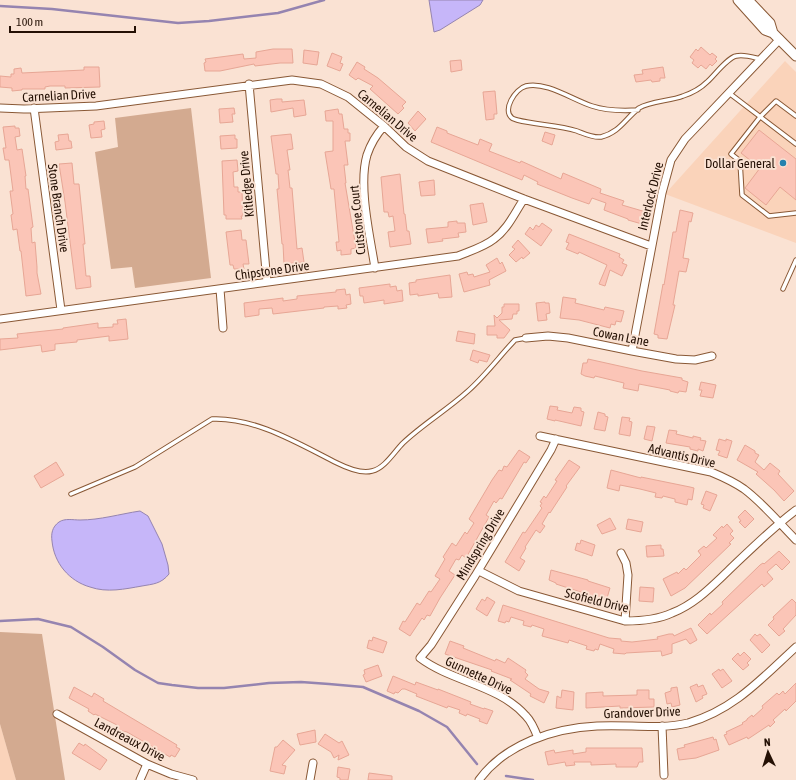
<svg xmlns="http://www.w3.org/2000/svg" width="796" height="780" font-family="'Asap Condensed',sans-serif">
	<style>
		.built { fill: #fad3ba }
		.green { fill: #d3aa90 }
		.water { fill: #c6b6f9; stroke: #9584b0 }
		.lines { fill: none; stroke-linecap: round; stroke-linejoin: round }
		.stream { stroke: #9584b0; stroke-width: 2.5 }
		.building { fill: #fbc5b7; stroke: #e7a695 }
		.service-casing { stroke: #895835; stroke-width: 5.5 }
		.minor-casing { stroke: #895835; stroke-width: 9 }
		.secondary-casing { stroke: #895835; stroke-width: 11 }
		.service { stroke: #fff; stroke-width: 3.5 }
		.minor { stroke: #fff; stroke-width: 7 }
		.secondary { stroke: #fff; stroke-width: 9 }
		.poi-dot { fill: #2481ae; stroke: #fae2d3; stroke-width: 1.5 }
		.labels { text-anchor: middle; stroke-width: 4; stroke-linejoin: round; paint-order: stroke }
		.street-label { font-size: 13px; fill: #241004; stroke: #fae2d3 }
		.poi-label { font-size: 13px; fill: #241004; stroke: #fae2d3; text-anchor: end }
	</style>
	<rect width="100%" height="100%" fill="#fae2d3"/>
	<path class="built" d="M 785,61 L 796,72 L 796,243 L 665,194 Z
		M 0,724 L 16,780 L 0,780 Z"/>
	<path class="green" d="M 191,108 L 211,278 L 135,288 L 132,267 L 111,269 L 95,152 L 118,147 L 115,118 Z
		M 0,632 L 42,634 L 65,780 L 16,780 L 0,724 Z"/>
	<path class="water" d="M 429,0 L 483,0 L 480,5 L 440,30 L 434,32 Z
		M 140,511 L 148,516 L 162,544 L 168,565 L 169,574 C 161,584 153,584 142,586 C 125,589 107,593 90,587 C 69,581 54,563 52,541 C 51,534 52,527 59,522 C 65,518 73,520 80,520 C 100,520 120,514 140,511 Z"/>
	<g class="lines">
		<path class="stream" d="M 0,6 L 52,9 L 178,23 L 209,21 L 278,13 L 324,0
			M 0,621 L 38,619 L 71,627 L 103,647 L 135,670 L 158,683 L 172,685 L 198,688 L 224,688 L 269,683 L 301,682 L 329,684 L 363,687 L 419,711 L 447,727 L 477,764
			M 506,776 L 533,780"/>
	</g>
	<path class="building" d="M 701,47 L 710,55 L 712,53 L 717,57 L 715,59 L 717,61 L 712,66 L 710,64 L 706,69 L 701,65 L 698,68 L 692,63 L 694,60 L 690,57 L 696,49 L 698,51 Z
		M 273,49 L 292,49 L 293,63 L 280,63 L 255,66 L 254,64 L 220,71 L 205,71 L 204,63 L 206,62 L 205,59 L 243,54 L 244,59 L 256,58 L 256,52 Z
		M 304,50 L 319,52 L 317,65 L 303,63 Z
		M 332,53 L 342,57 L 340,63 L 343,64 L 340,71 L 327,66 Z
		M 461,60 L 462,70 L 451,72 L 450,61 Z
		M 357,62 L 365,67 L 364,69 L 378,78 L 406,102 L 402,106 L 404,108 L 398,114 L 370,89 L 373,86 L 358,78 L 356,80 L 349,75 Z
		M 84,67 L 99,67 L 100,87 L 65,88 L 65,86 L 50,86 L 45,87 L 45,89 L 22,89 L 22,90 L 12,91 L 12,88 L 0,87 L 0,76 L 11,77 L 11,74 L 14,74 L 14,69 L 21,68 L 22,73 L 84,70 Z
		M 663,67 L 665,78 L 660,78 L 660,81 L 652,82 L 651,80 L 636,82 L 634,75 L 643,74 L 642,70 Z
		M 495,91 L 497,114 L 494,114 L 494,119 L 486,120 L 483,92 Z
		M 277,99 L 282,99 L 282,102 L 304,100 L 306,115 L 294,117 L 293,108 L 271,112 L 270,100 Z
		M 234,108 L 235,114 L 232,114 L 233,122 L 220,123 L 219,109 Z
		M 338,109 L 339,114 L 342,114 L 344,129 L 348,129 L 348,133 L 350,133 L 350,141 L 345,141 L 348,165 L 344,165 L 346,183 L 345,183 L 356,248 L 351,249 L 351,254 L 341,255 L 341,250 L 337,251 L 336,242 L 339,242 L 334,189 L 331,189 L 325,152 L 333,151 L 333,121 L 326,121 L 325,111 Z
		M 418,111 L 426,119 L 415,131 L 408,123 Z
		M 104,121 L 105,129 L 101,130 L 102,137 L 91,138 L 89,125 L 94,124 L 94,122 Z
		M 15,126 L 15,128 L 19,128 L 20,136 L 15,137 L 17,150 L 22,149 L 26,176 L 25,176 L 26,189 L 28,189 L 33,227 L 31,228 L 32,243 L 35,242 L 37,267 L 37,273 L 41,294 L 26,296 L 21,251 L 20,251 L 17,229 L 13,230 L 11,215 L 13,214 L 10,191 L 13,191 L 9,160 L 5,160 L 3,148 L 6,148 L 3,127 Z
		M 437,127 L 447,131 L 447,133 L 478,145 L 480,139 L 492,144 L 489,151 L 520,163 L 521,161 L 561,179 L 563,173 L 601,189 L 600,193 L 624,201 L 622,205 L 646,212 L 642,224 L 628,220 L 628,219 L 604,210 L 606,203 L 592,198 L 589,204 L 572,198 L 537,184 L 538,182 L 524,175 L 522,180 L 431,142 Z
		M 759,130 L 796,159 L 796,200 L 780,187 L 766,205 L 745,188 L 760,168 L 741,153 Z
		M 545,132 L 555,135 L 552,145 L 542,141 Z
		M 68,134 L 69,141 L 71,141 L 72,148 L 56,150 L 55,142 L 59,141 L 58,135 Z
		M 291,134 L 293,149 L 287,150 L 290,170 L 288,170 L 290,188 L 292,188 L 297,249 L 302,248 L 304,262 L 284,264 L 283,244 L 282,244 L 277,189 L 279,189 L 278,174 L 276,174 L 271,136 Z
		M 235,135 L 235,139 L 237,139 L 237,148 L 221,149 L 220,136 Z
		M 237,160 L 238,171 L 233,172 L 234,187 L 238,187 L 238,192 L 242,192 L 243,216 L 241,216 L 242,219 L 226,219 L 226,215 L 224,215 L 222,161 Z
		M 72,163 L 74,184 L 79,184 L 85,244 L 83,244 L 86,276 L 90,276 L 91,287 L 76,289 L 65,202 L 59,164 Z
		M 400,174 L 404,214 L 405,214 L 407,231 L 409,231 L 411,244 L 390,247 L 388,232 L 395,231 L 393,216 L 389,217 L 388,212 L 384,212 L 381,177 Z
		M 434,180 L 435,195 L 421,196 L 419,182 Z
		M 483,203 L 487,222 L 473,225 L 470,205 Z
		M 680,210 L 693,213 L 691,222 L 689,221 L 683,258 L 689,259 L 686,272 L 679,271 L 673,305 L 675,305 L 667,339 L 658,338 L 658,335 L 654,334 L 663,284 L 664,285 L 673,232 L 676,232 Z
		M 457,221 L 457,223 L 465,223 L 466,232 L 458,233 L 459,237 L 442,239 L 443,241 L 428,243 L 426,229 L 448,227 L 448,222 Z
		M 542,223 L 552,230 L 541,246 L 525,234 L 530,227 L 533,230 L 536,225 L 539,227 Z
		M 241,230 L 242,240 L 246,240 L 249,264 L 243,264 L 244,269 L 234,269 L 233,265 L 230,265 L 226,232 Z
		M 569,234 L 620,254 L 619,257 L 624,260 L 622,263 L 627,265 L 622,276 L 610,270 L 605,286 L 599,284 L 607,265 L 579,252 L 578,254 L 566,249 L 569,243 L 566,242 Z
		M 518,240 L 530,253 L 523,259 L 522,257 L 516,262 L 509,255 L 515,249 L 512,247 Z
		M 497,258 L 500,264 L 502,262 L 506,271 L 489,280 L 490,285 L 464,292 L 459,274 L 467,272 L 468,275 L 473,274 L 474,277 L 490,272 L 486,265 Z
		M 450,275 L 452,297 L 439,298 L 438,293 L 418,296 L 418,294 L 410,295 L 409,283 L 416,282 L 416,280 Z
		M 390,284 L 390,287 L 396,286 L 397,291 L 402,290 L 403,301 L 384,304 L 384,300 L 364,303 L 363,296 L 360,296 L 359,288 Z
		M 345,289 L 346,295 L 350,294 L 351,304 L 346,305 L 347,308 L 338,309 L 338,306 L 324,307 L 324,308 L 273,314 L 272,308 L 259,309 L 259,315 L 245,317 L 244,303 L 283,298 L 283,301 L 297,299 L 297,296 L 336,292 L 336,290 Z
		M 563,297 L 576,299 L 575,303 L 604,310 L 605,307 L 624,311 L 621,322 L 616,321 L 615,325 L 611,324 L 610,328 L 579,320 L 560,318 Z
		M 545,302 L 545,303 L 549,303 L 550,313 L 546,314 L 547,320 L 538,321 L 536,303 Z
		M 504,304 L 519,304 L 519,311 L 517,311 L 517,314 L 513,314 L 512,319 L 499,320 L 510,330 L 504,338 L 497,338 L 497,335 L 487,335 L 487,326 L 495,326 L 494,315 L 497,318 L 502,313 L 502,307 L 504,307 Z
		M 126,319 L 128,339 L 109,341 L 109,336 L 77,340 L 77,342 L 55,344 L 55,350 L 42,352 L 41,345 L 0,350 L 0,339 L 18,338 L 17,334 L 63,329 L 63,328 L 98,323 L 98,328 L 113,327 L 113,324 L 118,324 L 117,320 Z
		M 458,331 L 475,334 L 474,344 L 456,341 Z
		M 473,350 L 490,355 L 487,362 L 479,360 L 478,363 L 470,360 Z
		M 588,359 L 642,371 L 682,378 L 682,380 L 688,382 L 686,392 L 679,391 L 678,393 L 670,391 L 670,390 L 639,384 L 638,391 L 623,388 L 624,383 L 595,376 L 594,378 L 585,376 L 581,374 L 583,363 L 587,363 Z
		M 701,382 L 716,385 L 713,398 L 700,396 L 702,390 L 699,390 Z
		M 550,406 L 558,407 L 557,410 L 572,413 L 574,407 L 581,408 L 581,411 L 584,412 L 581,426 L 555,420 L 555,421 L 547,419 Z
		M 598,412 L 605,414 L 605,416 L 608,417 L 605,431 L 594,429 Z
		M 622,417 L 630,418 L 629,421 L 632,422 L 630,436 L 619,434 Z
		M 647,426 L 655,427 L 652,441 L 644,439 Z
		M 669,430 L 677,431 L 676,434 L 693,438 L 693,436 L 701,438 L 700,440 L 706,441 L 703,451 L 698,449 L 698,451 L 690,449 L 690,447 L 666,443 Z
		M 719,439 L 726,441 L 726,439 L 732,441 L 727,458 L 718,455 L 720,451 L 716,450 Z
		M 745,445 L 755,451 L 755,453 L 759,455 L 755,462 L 764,470 L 770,463 L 780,471 L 778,474 L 794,491 L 784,501 L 774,490 L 756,474 L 758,472 L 737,460 Z
		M 519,450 L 530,457 L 526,463 L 524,462 L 502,499 L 500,498 L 496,503 L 494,501 L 486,515 L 489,517 L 466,558 L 462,555 L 459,560 L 456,559 L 449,571 L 455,575 L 440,598 L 430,616 L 427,615 L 424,620 L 422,618 L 410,636 L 399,629 L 403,621 L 405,622 L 417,603 L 420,605 L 429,591 L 431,592 L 440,579 L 435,576 L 445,559 L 443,557 L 452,543 L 456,546 L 465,532 L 467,534 L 474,523 L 469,519 L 492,480 L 499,470 L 502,471 L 504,466 L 507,467 Z
		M 569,460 L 580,467 L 566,486 L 567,487 L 550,513 L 549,512 L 542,524 L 545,526 L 540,533 L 536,530 L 525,547 L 526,548 L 520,558 L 525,561 L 519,571 L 505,562 L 523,532 L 525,533 L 542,508 L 540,506 L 542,503 L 540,502 L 544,496 L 546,498 L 557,481 L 555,480 Z
		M 56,462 L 64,475 L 41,488 L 34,476 Z
		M 611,470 L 641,478 L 641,477 L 690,487 L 694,488 L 692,500 L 688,499 L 687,505 L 675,502 L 675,499 L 663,496 L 662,498 L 655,497 L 656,493 L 640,489 L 620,485 L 619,491 L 607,488 Z
		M 706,491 L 717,495 L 710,511 L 703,508 L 704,505 L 701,504 Z
		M 745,510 L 754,519 L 745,528 L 739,522 L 741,521 L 738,517 Z
		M 610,518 L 616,529 L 602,534 L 597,525 Z
		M 628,519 L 643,522 L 641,532 L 626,529 Z
		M 727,524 L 733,531 L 730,534 L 734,538 L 729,543 L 731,544 L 685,588 L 671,596 L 663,579 L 677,572 L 678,574 L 684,568 L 686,570 L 701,555 L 698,551 L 704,546 L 706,548 L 717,538 L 713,535 L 722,526 L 723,528 Z
		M 581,540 L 595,545 L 592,556 L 575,550 L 577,543 L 580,544 Z
		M 661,545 L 661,549 L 663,549 L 664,556 L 647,557 L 646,546 Z
		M 779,551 L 790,562 L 782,570 L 776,564 L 767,572 L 773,579 L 764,587 L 762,584 L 707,634 L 698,625 L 710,613 L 711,615 L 723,604 L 722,602 L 760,565 L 763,563 L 764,564 Z
		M 551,570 L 588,580 L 588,581 L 610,588 L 607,598 L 600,596 L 599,598 L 556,584 L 556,583 L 549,580 Z
		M 640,587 L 654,588 L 653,602 L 639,601 Z
		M 487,597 L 495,602 L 487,616 L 476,609 L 482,599 L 485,601 Z
		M 792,599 L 796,603 L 796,615 L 783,629 L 785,631 L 779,636 L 768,625 L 774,619 L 773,617 Z
		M 503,605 L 609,638 L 621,639 L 621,641 L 632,642 L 658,639 L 657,637 L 669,634 L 673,634 L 674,636 L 691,628 L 697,640 L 690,644 L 686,639 L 672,644 L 672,653 L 662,656 L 661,651 L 626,653 L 625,654 L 613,653 L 614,649 L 600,644 L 598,650 L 595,649 L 594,651 L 586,649 L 587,646 L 569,640 L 568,643 L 542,636 L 544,629 L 532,625 L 531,627 L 523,625 L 524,621 L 511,617 L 509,622 L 506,621 L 505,623 L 498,621 Z
		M 755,634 L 757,636 L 760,634 L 770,645 L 762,653 L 750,640 Z
		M 373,637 L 387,642 L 383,653 L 367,648 L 369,640 L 372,641 Z
		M 450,641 L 464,646 L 463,648 L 495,661 L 496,659 L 505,663 L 508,658 L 526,670 L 525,672 L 528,675 L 525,679 L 539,689 L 549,692 L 544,703 L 530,696 L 531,694 L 510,680 L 512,679 L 491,671 L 492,670 L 445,654 Z
		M 744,652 L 751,659 L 747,663 L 749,665 L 743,670 L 732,659 L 738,653 L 740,656 Z
		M 378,665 L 382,676 L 366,682 L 363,675 L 365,674 L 364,670 Z
		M 719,669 L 720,671 L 723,669 L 732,681 L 722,688 L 712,674 Z
		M 393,676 L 415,685 L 416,682 L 438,690 L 438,689 L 471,702 L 470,704 L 484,709 L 484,708 L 493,711 L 487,724 L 479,721 L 480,719 L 467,714 L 466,716 L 459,713 L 460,710 L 448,706 L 447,708 L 416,696 L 417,694 L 405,689 L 402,689 L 398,693 L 395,692 L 394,694 L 387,691 Z
		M 796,683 L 796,701 L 786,711 L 785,709 L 773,720 L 775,722 L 770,727 L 769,725 L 748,739 L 747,737 L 729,745 L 724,735 L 727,734 L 726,732 L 743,724 L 742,723 L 747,720 L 747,719 L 752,715 L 753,717 L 763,708 L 762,706 L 777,693 L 779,695 L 783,691 L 785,694 Z
		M 697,684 L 698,687 L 703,685 L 707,694 L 702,696 L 703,698 L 696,702 L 690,687 Z
		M 74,687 L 92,697 L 94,693 L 104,699 L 103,701 L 177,745 L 176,747 L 180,749 L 175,757 L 171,755 L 170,757 L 127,732 L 122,731 L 121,733 L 115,729 L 117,725 L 95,714 L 94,715 L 88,711 L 89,709 L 69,698 Z
		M 677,687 L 680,705 L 672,707 L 671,703 L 667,704 L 665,693 L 671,691 L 671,688 Z
		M 562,690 L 574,692 L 573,710 L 556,708 L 557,696 L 561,698 Z
		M 637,690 L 649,690 L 649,699 L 654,699 L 654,707 L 620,708 L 620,706 L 586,708 L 586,693 L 603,692 L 603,696 L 637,695 Z
		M 315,730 L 316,742 L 300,745 L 297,734 Z
		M 325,734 L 339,743 L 342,741 L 349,755 L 338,760 L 339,755 L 334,758 L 331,752 L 318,744 Z
		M 713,737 L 714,740 L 716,739 L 719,750 L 696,758 L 679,760 L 677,749 L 685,747 L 684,745 Z
		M 283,740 L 295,750 L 282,765 L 286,766 L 284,774 L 270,771 L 275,747 L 277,747 Z
		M 79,743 L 84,746 L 85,744 L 107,760 L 100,770 L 72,753 Z
		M 586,748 L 642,748 L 643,762 L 639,762 L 637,767 L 616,767 L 616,764 L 591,765 L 591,762 L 574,762 L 575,765 L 566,766 L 565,762 L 548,765 L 545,752 L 554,750 L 555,753 L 573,750 L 573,754 L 586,752 Z
		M 338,767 L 350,769 L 348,780 L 340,780 L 340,778 L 337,777 Z
		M 369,773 L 392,776 L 392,780 L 368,780 Z"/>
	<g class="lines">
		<defs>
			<path id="service" d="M 729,93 L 796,144
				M 638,110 C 622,111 607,111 592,106 C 573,100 546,81 526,86 C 515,89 502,110 512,118 C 513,119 515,119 517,120 C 537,125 558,125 577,131 C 585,134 593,138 601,137 C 620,132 625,119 639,108 C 650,101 671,101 683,96 C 692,93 700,89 707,82 C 714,76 727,58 736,56 C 744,54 752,57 760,59
				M 796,116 L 776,101 L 760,117 L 731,154 L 740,161 L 742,195 L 769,216 L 796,213
				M 783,289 L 796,260
				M 71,494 L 135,467 L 212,419 C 255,417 299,444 337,463 C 347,468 361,474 372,471 C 385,468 394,452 403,443 C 423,424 447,410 468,391 C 485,376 499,357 515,340 L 526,338"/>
			<path id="minor" d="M 249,84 L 267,282
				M 0,108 L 24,109 L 96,106 L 292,80 L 321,84 L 348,97 L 384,126 L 406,147 L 428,161 L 524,199 L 651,246
				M 34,108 L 61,310
				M 375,268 C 370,236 358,186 367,155 C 371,143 376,135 384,126
				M 220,289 L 223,328
				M 0,319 L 458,256 C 470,251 484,247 494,239 C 508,229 515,212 524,199
				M 526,338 L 548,336 L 568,338 L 632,351 L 676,359 L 695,360 L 712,356
				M 632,351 L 662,193 L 671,160 L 685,139 L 780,39
				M 540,436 L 711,472 C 723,477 734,482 744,489 C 764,504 779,523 796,540
				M 621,553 L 626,563 L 628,575 L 625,621
				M 479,571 L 519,591 L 625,621 C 641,621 657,620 672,613 C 695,604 711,587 728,571 C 750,550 772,528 796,510
				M 57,714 L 147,764 L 171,774 L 193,780
				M 662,726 L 664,775
				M 538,738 C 535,730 532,722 526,716 C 499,685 452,682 420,658 L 431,645 L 475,576 L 551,450 L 556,439
				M 140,780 L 147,764
				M 310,780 L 313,763
				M 479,780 C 505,744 554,728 597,726 C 627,724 659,730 688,723 C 734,710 762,678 796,647"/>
			<path id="secondary" d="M 738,0 L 765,30 L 773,33 L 796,56
				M 748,0 L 770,23 L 773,33"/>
		</defs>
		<use href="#service" class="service-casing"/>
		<use href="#minor" class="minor-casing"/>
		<use href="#secondary" class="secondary-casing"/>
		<use href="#service" class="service"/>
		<use href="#minor" class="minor"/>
		<use href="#secondary" class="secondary"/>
	</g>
	<circle class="poi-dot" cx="783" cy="163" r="4"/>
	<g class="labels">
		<g class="street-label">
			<text transform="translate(59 95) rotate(-3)" y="5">Carnelian Drive</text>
			<text transform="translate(388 115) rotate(40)" y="5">Carnelian Drive</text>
			<text transform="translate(246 184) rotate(-95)" y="5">Kitledge Drive</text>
			<text transform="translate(650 196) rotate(-76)" y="5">Interlock Drive</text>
			<text transform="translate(59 208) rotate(82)" y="5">Stone Branch Drive</text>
			<text transform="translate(357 220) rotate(-96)" y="5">Cutstone Court</text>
			<text transform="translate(272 270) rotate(-8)" y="5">Chipstone Drive</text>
			<text transform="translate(621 336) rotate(11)" y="5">Cowan Lane</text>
			<text transform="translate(682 455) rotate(13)" y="5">Advantis Drive</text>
			<text transform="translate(480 544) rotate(-59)" y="5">Mindspring Drive</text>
			<text transform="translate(597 600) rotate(14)" y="5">Scofield Drive</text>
			<text transform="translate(479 675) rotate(25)" y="5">Gunnette Drive</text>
			<text transform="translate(642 712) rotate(-2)" y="5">Grandover Drive</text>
			<text transform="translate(130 739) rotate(28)" y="5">Landreaux Drive</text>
		</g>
		<g class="poi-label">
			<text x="775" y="168">Dollar General</text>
		</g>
	</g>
	<g transform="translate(768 752) rotate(356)" stroke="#fae2d3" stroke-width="3" paint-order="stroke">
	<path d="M0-3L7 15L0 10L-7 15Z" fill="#241004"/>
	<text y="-6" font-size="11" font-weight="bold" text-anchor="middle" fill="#241004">N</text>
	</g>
	<path d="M10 26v6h125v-6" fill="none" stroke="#241004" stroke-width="2"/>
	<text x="16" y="26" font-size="12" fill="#241004" stroke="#fae2d3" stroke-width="3" paint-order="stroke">100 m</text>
</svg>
